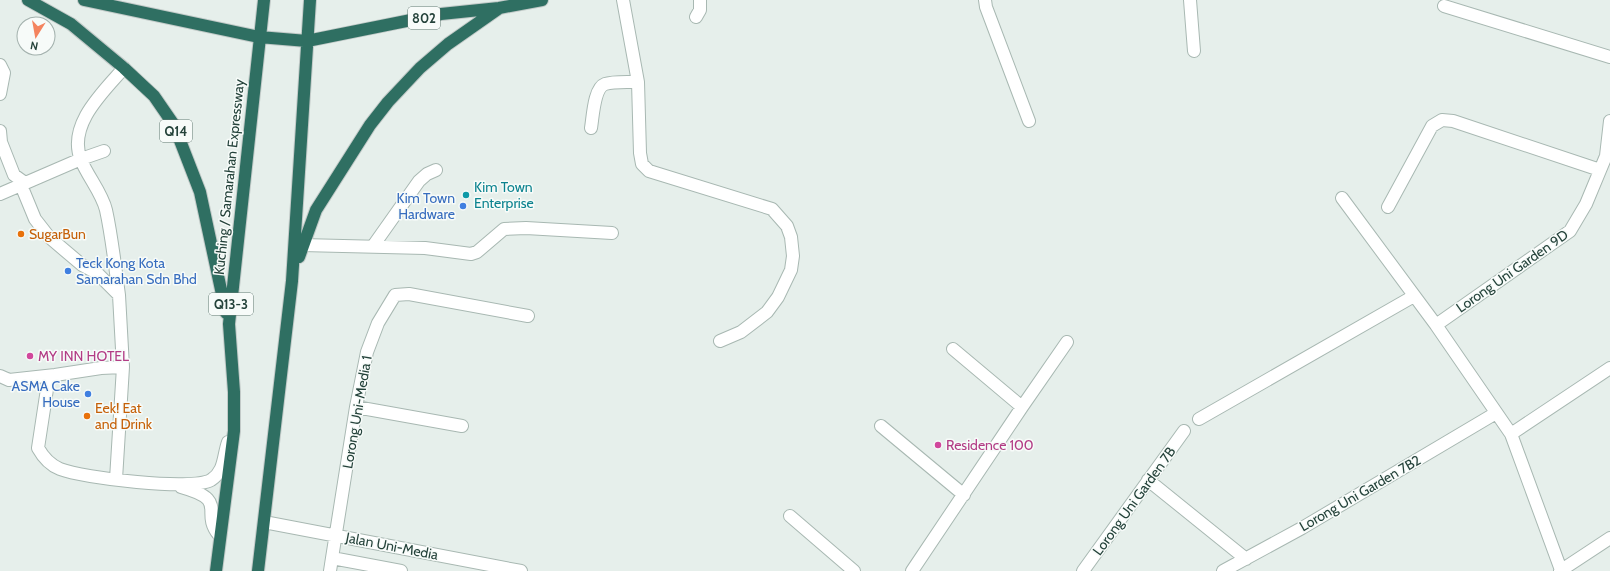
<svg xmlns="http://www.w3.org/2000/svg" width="1610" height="571" font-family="Cabin,sans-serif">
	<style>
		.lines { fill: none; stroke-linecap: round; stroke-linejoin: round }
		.minor-casing { stroke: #a8b8b2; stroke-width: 14 }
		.highway-casing { stroke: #c2cac8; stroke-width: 14 }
		.minor { stroke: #fff; stroke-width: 12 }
		.highway { stroke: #2f6f62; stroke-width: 12 }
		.culture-dot { fill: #0f9aa8; stroke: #f7fbf9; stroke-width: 1.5 }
		.shop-dot { fill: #3f7fe0; stroke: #f7fbf9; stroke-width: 1.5 }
		.food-dot { fill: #e8710a; stroke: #f7fbf9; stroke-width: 1.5 }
		.hotel-dot { fill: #d1479c; stroke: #f7fbf9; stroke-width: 1.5 }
		.labels { text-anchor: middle; stroke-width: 3; stroke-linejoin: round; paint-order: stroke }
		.shield { fill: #f7fbf9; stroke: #637a73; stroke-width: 1 }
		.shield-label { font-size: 13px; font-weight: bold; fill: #24423a }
		.street-label { font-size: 14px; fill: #24423a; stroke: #f7fbf9 }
		.culture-label { font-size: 14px; fill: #0d838f; stroke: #f7fbf9; text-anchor: start }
		.shop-label { font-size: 14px; fill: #366cbe; stroke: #f7fbf9; text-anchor: end }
		.food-label { font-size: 14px; fill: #c56008; stroke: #f7fbf9; text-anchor: start }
		.hotel-label { font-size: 14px; fill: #b23c85; stroke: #f7fbf9; text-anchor: start }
	</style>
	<rect width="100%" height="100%" fill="#e6efeb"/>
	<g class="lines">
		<defs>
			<path id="minor" d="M 623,0 L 638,82 L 640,153 L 642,164 L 649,171 L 772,209 L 787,226 L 791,237 L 793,256 L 791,270 L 778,297 L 767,312 L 741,332 L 720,341
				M 985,0 L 986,7 L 1029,121
				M 1190,0 L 1194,51
				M 1444,6 L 1610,57
				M 696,17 L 700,10 L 700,0
				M 0,65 L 4,73 L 0,94
				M 591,128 C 593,116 594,88 605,84 C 613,81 629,82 638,82
				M 0,131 L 1,142 L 14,175 L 25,183
				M 21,185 L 35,219 L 49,237 L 82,265 L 97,273 L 119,295 L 123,367 L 116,479
				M 0,194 L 81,159 L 104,151
				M 1342,198 L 1436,325 L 1511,434 L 1561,570
				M 1388,207 L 1432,126 L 1442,120 L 1453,121 L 1600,170
				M 302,245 L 425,248 L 471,254 L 477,252 L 504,229 L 526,228 L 612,233
				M 373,246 L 419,181 L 427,174 L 436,170
				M 119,295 C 115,267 112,237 106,210 C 102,193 88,177 81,160 C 67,125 103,92 124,68
				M 1436,325 L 1570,231 L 1586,204 L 1606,156 L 1610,121
				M 953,349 L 1022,407
				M 0,376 L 9,380 L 55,375 L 101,368 L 123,367
				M 49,376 L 38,448 C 43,457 50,465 60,469 C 83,478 192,491 211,480 C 225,471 223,456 228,442
				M 356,407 L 462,426
				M 1199,419 L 1414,296
				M 881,426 L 964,495
				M 1511,434 L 1610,368
				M 1148,480 L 1246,559
				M 181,487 C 231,501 199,511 219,535
				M 790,516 L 854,571
				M 264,522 L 521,571
				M 330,571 L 332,558
				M 401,571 L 332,558 L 356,407 L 367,352 L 378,323 L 395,295 L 409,294 L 528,316
				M 912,571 L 1022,407 L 1067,342
				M 1083,571 L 1184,431
				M 1223,571 L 1302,528 L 1496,413
				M 1560,571 L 1610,538"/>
			<path id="highway" d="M 28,0 L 71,24 L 124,68 L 154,96 L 174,125 L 200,192 L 226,313
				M 84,0 L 259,37 L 307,41 L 441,14 L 499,8 L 542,0
				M 299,257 L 316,210 L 370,125 L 388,102 L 420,68 L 448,44 L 498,9
				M 216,571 L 234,431 L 234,392 L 229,324 L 264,0
				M 258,571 L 292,281 L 310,0"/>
		</defs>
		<use href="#minor" class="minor-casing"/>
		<use href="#highway" class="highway-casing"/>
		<use href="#minor" class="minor"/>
		<use href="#highway" class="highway"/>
	</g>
	<circle class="culture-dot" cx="466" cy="195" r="4"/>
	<g class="shop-dot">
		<circle cx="463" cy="206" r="4"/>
		<circle cx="68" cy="271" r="4"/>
		<circle cx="88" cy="394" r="4"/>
	</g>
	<g class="food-dot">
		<circle cx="21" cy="234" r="4"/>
		<circle cx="87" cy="416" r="4"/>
	</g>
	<g class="hotel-dot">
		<circle cx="30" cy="356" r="4"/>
		<circle cx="938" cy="445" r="4"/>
	</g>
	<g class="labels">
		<g class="shield">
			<rect x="408" y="7" width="32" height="22" rx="3"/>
			<rect x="160" y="120" width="32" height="22" rx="3"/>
			<rect x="209" y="293" width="44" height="22" rx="3"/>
		</g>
		<g class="shield-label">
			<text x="424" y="23">802</text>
			<text x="176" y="136">Q14</text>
			<text x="231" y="309">Q13-3</text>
		</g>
		<g class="street-label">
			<text transform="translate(229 177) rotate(-84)" y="5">Kuching / Samarahan Expressway</text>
			<text transform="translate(1512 271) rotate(-35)" y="5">Lorong Uni Garden 9D</text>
			<text transform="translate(357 412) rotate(-80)" y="5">Lorong Uni-Media 1</text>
			<text transform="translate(1360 493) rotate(-30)" y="5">Lorong Uni Garden 7B2</text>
			<text transform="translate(1134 501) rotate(-54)" y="5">Lorong Uni Garden 7B</text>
			<text transform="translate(392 546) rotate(11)" y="5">Jalan Uni-Media</text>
		</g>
		<g class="culture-label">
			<text x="474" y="192">Kim Town<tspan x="474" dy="16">Enterprise</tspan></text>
		</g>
		<g class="shop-label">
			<text x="455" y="203">Kim Town<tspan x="455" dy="16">Hardware</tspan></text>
			<text x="76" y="268" text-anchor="start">Teck Kong Kota<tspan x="76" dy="16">Samarahan Sdn Bhd</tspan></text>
			<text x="80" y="391">ASMA Cake<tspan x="80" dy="16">House</tspan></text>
		</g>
		<g class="food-label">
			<text x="29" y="239">SugarBun</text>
			<text x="95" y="413">Eek! Eat<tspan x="95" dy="16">and Drink</tspan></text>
		</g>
		<g class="hotel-label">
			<text x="38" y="361">MY INN HOTEL</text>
			<text x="946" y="450">Residence 100</text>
		</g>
	</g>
	<g transform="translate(36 36) rotate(191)"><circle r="19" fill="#f7fbf9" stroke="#a3b1ad"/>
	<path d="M0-3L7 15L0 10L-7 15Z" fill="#f4845f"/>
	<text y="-6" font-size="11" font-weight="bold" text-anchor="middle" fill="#24423a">N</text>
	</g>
</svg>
